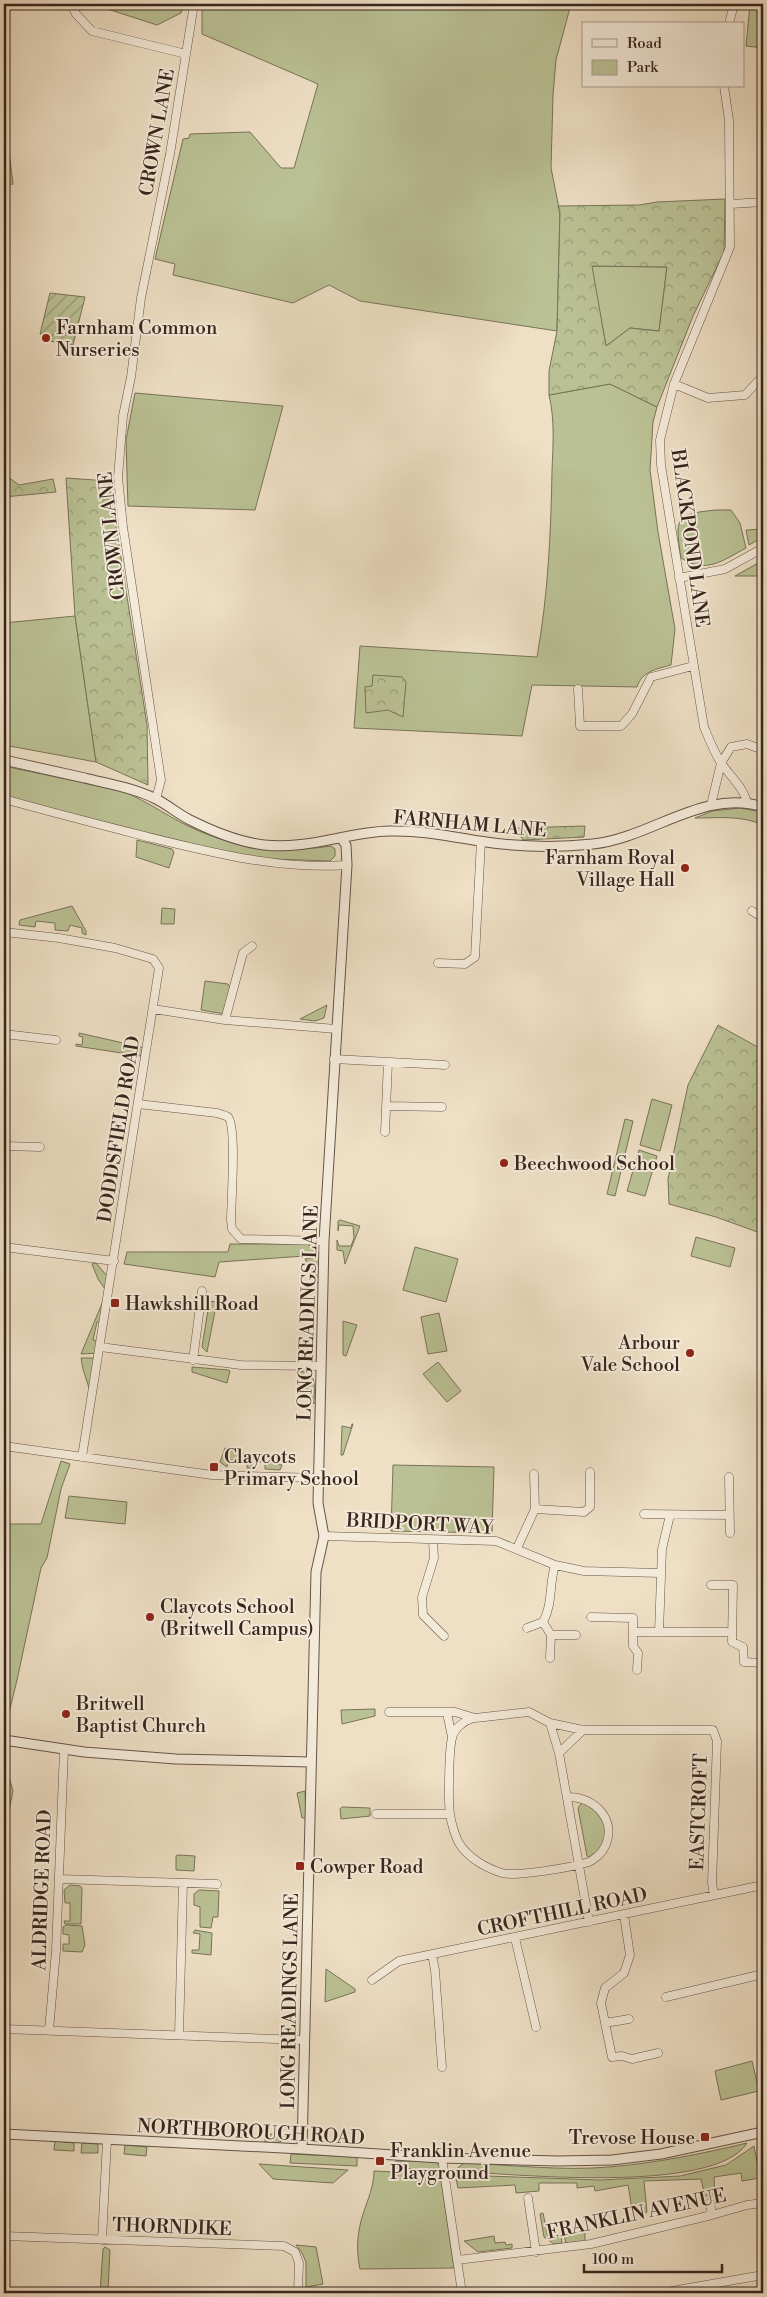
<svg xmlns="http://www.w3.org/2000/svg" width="767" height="2297" font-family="'Libre Bodoni',serif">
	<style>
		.green { fill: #bac194; stroke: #797359 }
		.forest { fill: url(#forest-crowns); stroke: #797359; fill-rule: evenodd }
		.garden { fill: url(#garden-furrows); stroke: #797359 }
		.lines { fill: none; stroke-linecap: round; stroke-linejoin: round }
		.minor-casing { stroke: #665448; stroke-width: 9 }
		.tertiary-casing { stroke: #665448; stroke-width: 11 }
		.minor { stroke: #f4ead9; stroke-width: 8 }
		.tertiary { stroke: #f4ead9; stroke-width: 9 }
		.poi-dot { fill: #8f2418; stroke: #f4ead9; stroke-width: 2 }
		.labels { text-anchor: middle; stroke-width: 4; stroke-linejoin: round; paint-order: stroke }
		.street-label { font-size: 19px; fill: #38251e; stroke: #f4ead9 }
		.poi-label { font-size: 19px; fill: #38251e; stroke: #f4ead9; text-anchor: start }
	</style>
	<defs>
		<pattern id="forest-crowns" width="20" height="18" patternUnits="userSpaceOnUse" patternTransform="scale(1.25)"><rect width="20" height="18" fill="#bac194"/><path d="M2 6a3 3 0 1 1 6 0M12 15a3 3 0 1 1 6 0" fill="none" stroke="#989d78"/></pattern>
		<pattern id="garden-furrows" width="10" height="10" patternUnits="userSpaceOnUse" patternTransform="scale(1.25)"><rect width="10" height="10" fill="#bac194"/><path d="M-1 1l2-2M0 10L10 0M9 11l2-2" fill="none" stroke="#989d78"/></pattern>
	</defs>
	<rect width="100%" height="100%" fill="#eedfc5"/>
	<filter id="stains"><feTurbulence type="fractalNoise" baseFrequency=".004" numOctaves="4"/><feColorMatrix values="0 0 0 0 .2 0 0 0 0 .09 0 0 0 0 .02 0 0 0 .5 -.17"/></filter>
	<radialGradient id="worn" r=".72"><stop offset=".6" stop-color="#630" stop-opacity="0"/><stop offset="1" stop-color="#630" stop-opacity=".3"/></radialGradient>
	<path class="green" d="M 92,4 L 183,4 L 181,13 L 157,25 Z
		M 202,4 L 571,4 L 556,60 L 553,95 L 551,168 L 560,213 L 557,331 L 360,301 L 329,285 L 293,303 L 173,275 L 175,264 L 155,259 L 183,139 L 189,138 L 190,134 L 250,132 L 281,168 L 294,168 L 318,84 L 202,34 Z
		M 750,4 L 763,4 L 763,48 L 746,46 Z
		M 591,266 L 667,267 L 659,331 L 630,328 L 606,346 Z
		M 610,384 L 657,407 L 653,422 L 650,470 L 658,532 L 675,629 L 671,665 C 657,669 642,671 637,687 L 532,685 L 522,736 L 354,728 L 360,646 L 537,657 C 548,596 551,532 552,471 C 553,445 555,420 549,395 Z
		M 135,393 L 283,406 L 255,510 L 128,506 L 126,440 Z
		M 716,510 L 731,510 L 740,523 L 746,548 C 722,561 706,574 681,558 C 675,518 674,514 716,510 Z
		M 763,529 L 763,537 L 749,545 L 746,530 Z
		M 760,562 L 763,563 L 763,576 L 735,576 Z
		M 75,616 L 96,762 L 4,745 L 4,623 Z
		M 4,766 L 121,791 C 149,801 172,820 199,831 C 243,850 285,853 331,846 L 335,849 L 335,856 L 330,861 L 270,859 L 234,854 L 4,797 Z
		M 740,808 L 763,812 L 763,825 C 741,815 718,818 695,818 L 712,811 Z
		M 137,840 L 172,849 L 174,852 L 169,868 L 136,857 Z
		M 72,906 L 86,931 L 86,935 L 82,933 L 82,928 L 70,925 L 68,931 L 55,930 L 55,923 L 36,921 L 35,927 L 19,925 L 20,920 Z
		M 162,908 L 175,909 L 174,924 L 161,924 Z
		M 205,981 L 228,984 L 231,990 L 225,1014 L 201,1010 Z
		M 327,1005 L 324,1018 L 315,1021 L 300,1019 Z
		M 79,1033 L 141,1047 L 143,1049 L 141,1056 L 76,1046 L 76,1044 L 82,1045 L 83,1037 L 79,1036 Z
		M 652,1099 L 672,1105 L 660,1151 L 640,1145 Z
		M 625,1119 L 633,1121 L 615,1196 L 607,1194 Z
		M 639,1150 L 657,1156 L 645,1196 L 627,1191 Z
		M 340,1220 L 360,1226 L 345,1264 L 343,1251 L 337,1250 L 337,1240 L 339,1246 L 351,1246 L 354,1238 L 353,1226 L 339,1225 L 338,1231 L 338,1221 Z
		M 696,1237 L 735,1248 L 730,1267 L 691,1256 Z
		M 230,1244 L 307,1244 L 317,1250 L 319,1255 L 219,1262 L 215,1277 L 124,1264 L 127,1252 L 228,1252 Z
		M 415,1247 L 458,1259 L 446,1302 L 403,1290 Z
		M 316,1257 L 319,1259 L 319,1282 L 317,1283 L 305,1259 Z
		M 96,1263 L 107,1276 L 105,1289 L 98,1279 L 92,1264 Z
		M 103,1301 L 103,1321 L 97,1322 L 93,1340 L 100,1341 L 99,1353 L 81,1354 Z
		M 217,1301 L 207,1352 L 202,1347 L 208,1310 L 205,1309 L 209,1302 Z
		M 439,1313 L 447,1351 L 428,1354 L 421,1317 Z
		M 343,1321 L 357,1325 L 346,1356 L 343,1355 Z
		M 81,1358 L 97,1358 L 90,1391 L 83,1369 Z
		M 438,1362 L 461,1391 L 447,1402 L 423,1374 Z
		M 192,1367 L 228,1370 L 230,1371 L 227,1383 L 192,1372 Z
		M 297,1371 C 319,1372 314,1386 314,1404 Z
		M 352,1424 L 353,1424 L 343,1455 L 341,1455 L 342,1426 L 351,1428 Z
		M 225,1448 L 282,1465 L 280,1470 L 265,1469 L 265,1462 L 252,1462 L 251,1468 L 247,1468 L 247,1461 L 228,1460 L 227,1467 L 220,1462 Z
		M 61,1461 L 70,1464 L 61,1489 L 47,1558 L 41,1568 L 17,1680 L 4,1733 L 4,1524 L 41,1524 Z
		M 393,1465 L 494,1467 L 492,1533 L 391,1531 Z
		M 69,1496 L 127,1502 L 125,1524 L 65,1518 Z
		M 375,1709 L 375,1716 L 342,1724 L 341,1710 Z
		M 4,1759 L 13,1791 L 4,1834 Z
		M 305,1791 L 306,1818 L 302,1818 L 297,1793 Z
		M 583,1801 L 587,1801 L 610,1824 L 605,1848 L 591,1859 L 587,1856 L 578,1808 Z
		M 342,1807 L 370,1808 L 370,1816 L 341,1819 L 340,1809 Z
		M 178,1855 L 195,1856 L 194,1871 L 176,1870 L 176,1856 Z
		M 70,1885 L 80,1886 L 82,1888 L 81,1924 L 65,1924 L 64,1921 L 70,1921 L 70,1903 L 65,1903 L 64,1890 Z
		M 199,1890 L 219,1891 L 218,1917 L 213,1917 L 211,1928 L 200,1927 L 200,1907 L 194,1905 L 194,1894 Z
		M 66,1925 L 82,1926 L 85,1945 L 82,1952 L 63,1951 L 63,1944 L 69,1944 L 69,1935 L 63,1934 L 63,1927 Z
		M 195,1930 L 212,1933 L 211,1955 L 192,1953 L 192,1950 L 199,1950 L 200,1934 L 193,1933 Z
		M 326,1969 L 355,1989 L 355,1992 L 325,2002 Z
		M 752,2061 L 759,2091 L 721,2100 L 715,2071 Z
		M 265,2134 L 291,2135 L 291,2137 L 277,2143 L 265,2142 Z
		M 55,2141 L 74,2143 L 74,2151 L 54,2150 Z
		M 82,2143 L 98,2144 L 98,2153 L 81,2153 Z
		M 747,2143 C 715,2195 511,2174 454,2171 L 464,2163 C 512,2165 561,2171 609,2167 C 656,2163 701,2154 747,2143 Z
		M 125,2145 L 147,2147 L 146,2156 L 124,2154 Z
		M 754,2146 L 760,2178 L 742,2181 L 741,2173 L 714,2177 L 715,2195 L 705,2196 L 701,2179 L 644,2181 L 647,2212 L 633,2215 L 628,2185 L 595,2191 L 594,2186 L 577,2188 L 577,2183 L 539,2183 L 539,2191 L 516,2193 L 515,2185 L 458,2188 L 456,2179 L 459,2175 L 600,2180 L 680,2176 L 726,2165 Z
		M 291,2154 L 357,2157 L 357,2166 L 290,2163 Z
		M 396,2161 L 436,2161 L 442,2170 L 396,2168 Z
		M 259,2164 L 348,2170 L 333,2183 L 273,2179 Z
		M 374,2171 L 437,2174 L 441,2180 L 454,2268 L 360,2269 C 356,2250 357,2233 363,2214 C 368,2199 374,2186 374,2171 Z
		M 543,2213 L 548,2237 L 561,2235 L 562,2243 L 554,2244 L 544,2237 L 540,2214 Z
		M 585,2232 L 585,2241 L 566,2243 L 564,2235 Z
		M 494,2236 L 495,2243 L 505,2242 L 506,2245 L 512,2244 L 512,2248 L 478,2252 L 464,2241 Z
		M 296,2245 L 316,2247 L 323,2284 L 306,2287 L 306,2262 L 302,2253 Z
		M 105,2247 L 110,2250 L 108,2293 L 100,2293 L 103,2249 Z"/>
	<path class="forest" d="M 5,119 L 13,184 L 4,185 L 4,120 Z
		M 725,199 L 724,252 L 693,316 L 657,407 L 610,384 L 549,395 L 549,371 L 557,331 L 560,213 L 558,206 L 639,205 L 657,202 ZM 592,266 L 667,267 L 659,331 L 630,328 L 606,346 Z
		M 4,474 L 19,485 L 53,479 L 56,492 L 4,497 Z
		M 66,478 L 109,481 L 147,725 L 148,785 L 96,762 L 75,616 Z
		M 373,675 L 402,677 L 406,682 L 403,717 L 388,710 L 366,713 L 365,687 L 372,686 Z
		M 585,826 L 584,837 L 523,840 L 516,828 Z
		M 718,1025 L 763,1050 L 763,1234 L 716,1217 L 669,1204 L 668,1179 L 688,1085 Z"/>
	<path class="garden" d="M 50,293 L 85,297 L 73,345 L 49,341 L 50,335 L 40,334 Z"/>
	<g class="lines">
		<defs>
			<path id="minor" d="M 71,4 L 76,14 L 92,31 L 186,54
				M 729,24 L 734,4
				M 724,86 L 729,120 L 730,247 L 674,384 L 660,440 L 661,465 L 704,727 C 709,739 714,752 721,763 C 730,776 743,787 747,802
				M 731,204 L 763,202
				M 674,384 L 708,398 L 745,395 L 759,380
				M 679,578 L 725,569 L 763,548
				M 578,689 L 580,726 L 621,726 L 632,714 L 651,677 L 693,666
				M 4,799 C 50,812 97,824 144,836 C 209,852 279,870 347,865
				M 156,799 L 161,780 L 123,527 L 118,477 L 123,416 L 131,377 L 141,298 L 170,154 L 194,4
				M 711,805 L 721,763 L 731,747 L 747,744 L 763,750
				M 752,911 L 763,918
				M 4,932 L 59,938 L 115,948 L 153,959 L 159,968 L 82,1457
				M 438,963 L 465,964 L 475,957 L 481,841
				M 153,1009 L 225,1020 L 336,1029
				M 225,1020 L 243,953 L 252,946
				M 4,1034 L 56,1040
				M 334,1059 L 445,1065
				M 138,1104 L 217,1113 C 220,1114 225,1115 228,1117 C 237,1126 231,1204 231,1220 L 232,1229 L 241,1239 L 324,1241
				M 387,1106 L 442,1107
				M 385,1132 L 388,1062
				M 4,1146 L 40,1147
				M 4,1247 L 114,1261
				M 100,1347 L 241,1365 L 321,1366
				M 193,1360 L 202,1291
				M 4,1446 L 212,1475 L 319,1478
				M 729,1477 L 730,1533
				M 535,1509 L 584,1512 L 590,1507 L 590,1472
				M 644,1514 L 729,1515
				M 324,1536 L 496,1541 L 555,1565 L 584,1571 L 660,1573
				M 433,1541 L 434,1558 L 422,1597 L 423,1615 L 444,1636
				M 517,1548 L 535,1509 L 534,1474
				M 711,1585 L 733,1585 L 732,1642 L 743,1647 L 744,1662 L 763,1663
				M 591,1617 L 633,1618 L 633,1646 L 638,1653 L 637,1670
				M 543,1622 L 551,1635 L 576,1635
				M 527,1628 L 543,1622 C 553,1604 549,1584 555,1565
				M 633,1632 L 732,1632
				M 659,1632 L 662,1549 L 670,1515
				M 550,1658 L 551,1635
				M 389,1712 L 455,1712 L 475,1718 L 529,1712 L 550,1723 L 583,1730 L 713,1730 L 717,1741 L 712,1883 L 714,1895
				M 447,1713 L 452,1737
				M 473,1718 C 464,1721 454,1728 452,1738 C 449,1749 448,1802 450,1814 C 451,1822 455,1836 459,1843 C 468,1858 486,1868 502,1873 C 517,1877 573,1867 589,1862 C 593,1860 601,1854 603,1850 C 620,1822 595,1796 567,1797
				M 550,1723 L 559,1753 L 589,1922
				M 559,1753 L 583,1730
				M 376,1814 L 450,1814
				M 59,1879 L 217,1884
				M 624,1915 L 630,1955 L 624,1973 L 605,1988 L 601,2003 L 612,2057 L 622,2056 L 632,2059 L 658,2053
				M 515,1938 L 536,2027
				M 432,1954 L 435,1970 L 442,2067
				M 372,1980 L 399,1961 L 763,1885
				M 666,1997 L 763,1974
				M 605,2023 L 629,2019
				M 4,2029 L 304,2040
				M 49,2030 L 56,1951 L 64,1750
				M 179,2035 L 183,1883
				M 442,2158 L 462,2293
				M 528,2198 L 536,2252
				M 710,2203 L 712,2215
				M 4,2236 L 284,2246 L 295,2252 L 299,2263 L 298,2293
				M 102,2240 L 107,2140
				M 457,2260 L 591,2244 L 712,2215 L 747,2205 L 763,2203
				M 660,2293 L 763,2275"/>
			<path id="tertiary" d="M 4,760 C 31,766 58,772 85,778 C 109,784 134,788 156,799 C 168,805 178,814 190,820 C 212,831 239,842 264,845 C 307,850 348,832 389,831 C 420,830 449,836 479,841 C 517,847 555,848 593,844 C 651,838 704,788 763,807
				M 4,1740 L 84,1752 L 176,1759 L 311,1762
				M 4,2134 L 302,2149 L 440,2158 L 558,2161 L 612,2160 L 661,2154 L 763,2132
				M 302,2149 L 316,1572 L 324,1536 L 318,1503 L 324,1241 L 347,865 L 346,845 L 341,838"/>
		</defs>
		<use href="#minor" class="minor-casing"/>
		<use href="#tertiary" class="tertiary-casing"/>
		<use href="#minor" class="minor"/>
		<use href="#tertiary" class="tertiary"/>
	</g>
	<g class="poi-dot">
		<circle cx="46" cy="338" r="5"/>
		<circle cx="685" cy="868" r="5"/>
		<circle cx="504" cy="1163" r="5"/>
		<rect x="110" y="1298" width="10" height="10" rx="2.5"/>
		<circle cx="690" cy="1353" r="5"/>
		<rect x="209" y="1462" width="10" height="10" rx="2.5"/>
		<circle cx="150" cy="1617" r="5"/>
		<circle cx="66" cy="1714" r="5"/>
		<rect x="295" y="1861" width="10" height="10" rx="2.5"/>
		<rect x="700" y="2132" width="10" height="10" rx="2.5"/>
		<rect x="375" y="2156" width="10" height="10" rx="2.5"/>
	</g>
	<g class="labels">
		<g class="street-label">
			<text transform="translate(156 132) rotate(-80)" y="7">CROWN LANE</text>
			<text transform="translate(111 536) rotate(-96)" y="7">CROWN LANE</text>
			<text transform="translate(691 538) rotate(82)" y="7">BLACKPOND LANE</text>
			<text transform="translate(470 823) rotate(5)" y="7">FARNHAM LANE</text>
			<text transform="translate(118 1129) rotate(-81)" y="7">DODDSFIELD ROAD</text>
			<text transform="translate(307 1313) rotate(-88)" y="7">LONG READINGS LANE</text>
			<text transform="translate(420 1523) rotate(3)" y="7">BRIDPORT WAY</text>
			<text transform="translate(698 1812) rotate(-88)" y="7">EASTCROFT</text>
			<text transform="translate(41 1890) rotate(-88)" y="7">ALDRIDGE ROAD</text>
			<text transform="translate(562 1911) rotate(-12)" y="7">CROFTHILL ROAD</text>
			<text transform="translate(289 2001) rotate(-89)" y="7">LONG READINGS LANE</text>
			<text transform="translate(251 2131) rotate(3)" y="7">NORTHBOROUGH ROAD</text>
			<text transform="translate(636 2213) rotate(-12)" y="7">FRANKLIN AVENUE</text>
			<text transform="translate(172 2226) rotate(2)" y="7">THORNDIKE</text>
		</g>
		<g class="poi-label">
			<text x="56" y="334">Farnham Common<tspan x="56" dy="22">Nurseries</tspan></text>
			<text x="675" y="864" text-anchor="end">Farnham Royal<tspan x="675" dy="22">Village Hall</tspan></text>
			<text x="514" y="1170">Beechwood School</text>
			<text x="125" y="1310">Hawkshill Road</text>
			<text x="680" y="1349" text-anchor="end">Arbour<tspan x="680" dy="22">Vale School</tspan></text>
			<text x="224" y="1463">Claycots<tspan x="224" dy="22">Primary School</tspan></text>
			<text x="160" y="1613">Claycots School<tspan x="160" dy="22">(Britwell Campus)</tspan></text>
			<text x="76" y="1710">Britwell<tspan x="76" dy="22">Baptist Church</tspan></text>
			<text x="310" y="1873">Cowper Road</text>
			<text x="695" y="2144" text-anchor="end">Trevose House</text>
			<text x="390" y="2157">Franklin Avenue<tspan x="390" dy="22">Playground</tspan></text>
		</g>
	</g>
	<rect width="767" height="2297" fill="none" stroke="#eedfc5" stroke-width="20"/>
	<rect x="5" y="5" width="757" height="2287" fill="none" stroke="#38251e" stroke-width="2.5"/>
	<rect x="10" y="10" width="747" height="2277" fill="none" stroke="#38251e"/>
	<rect x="582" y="22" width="162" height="65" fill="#f4ead9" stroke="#a99b8e"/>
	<rect x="592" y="39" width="25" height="8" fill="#f4ead9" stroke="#a99b8e"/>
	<text x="627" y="48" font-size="15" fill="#38251e">Road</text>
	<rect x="592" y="60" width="25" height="15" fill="#bac194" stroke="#a99b8e"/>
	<text x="627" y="72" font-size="15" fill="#38251e">Park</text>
	<path d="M584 2264v8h138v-8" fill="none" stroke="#38251e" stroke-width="2.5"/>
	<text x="592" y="2264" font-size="15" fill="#38251e" stroke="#f4ead9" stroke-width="4" paint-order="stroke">100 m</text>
	<rect width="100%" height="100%" filter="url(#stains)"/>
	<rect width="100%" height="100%" fill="url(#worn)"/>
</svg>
